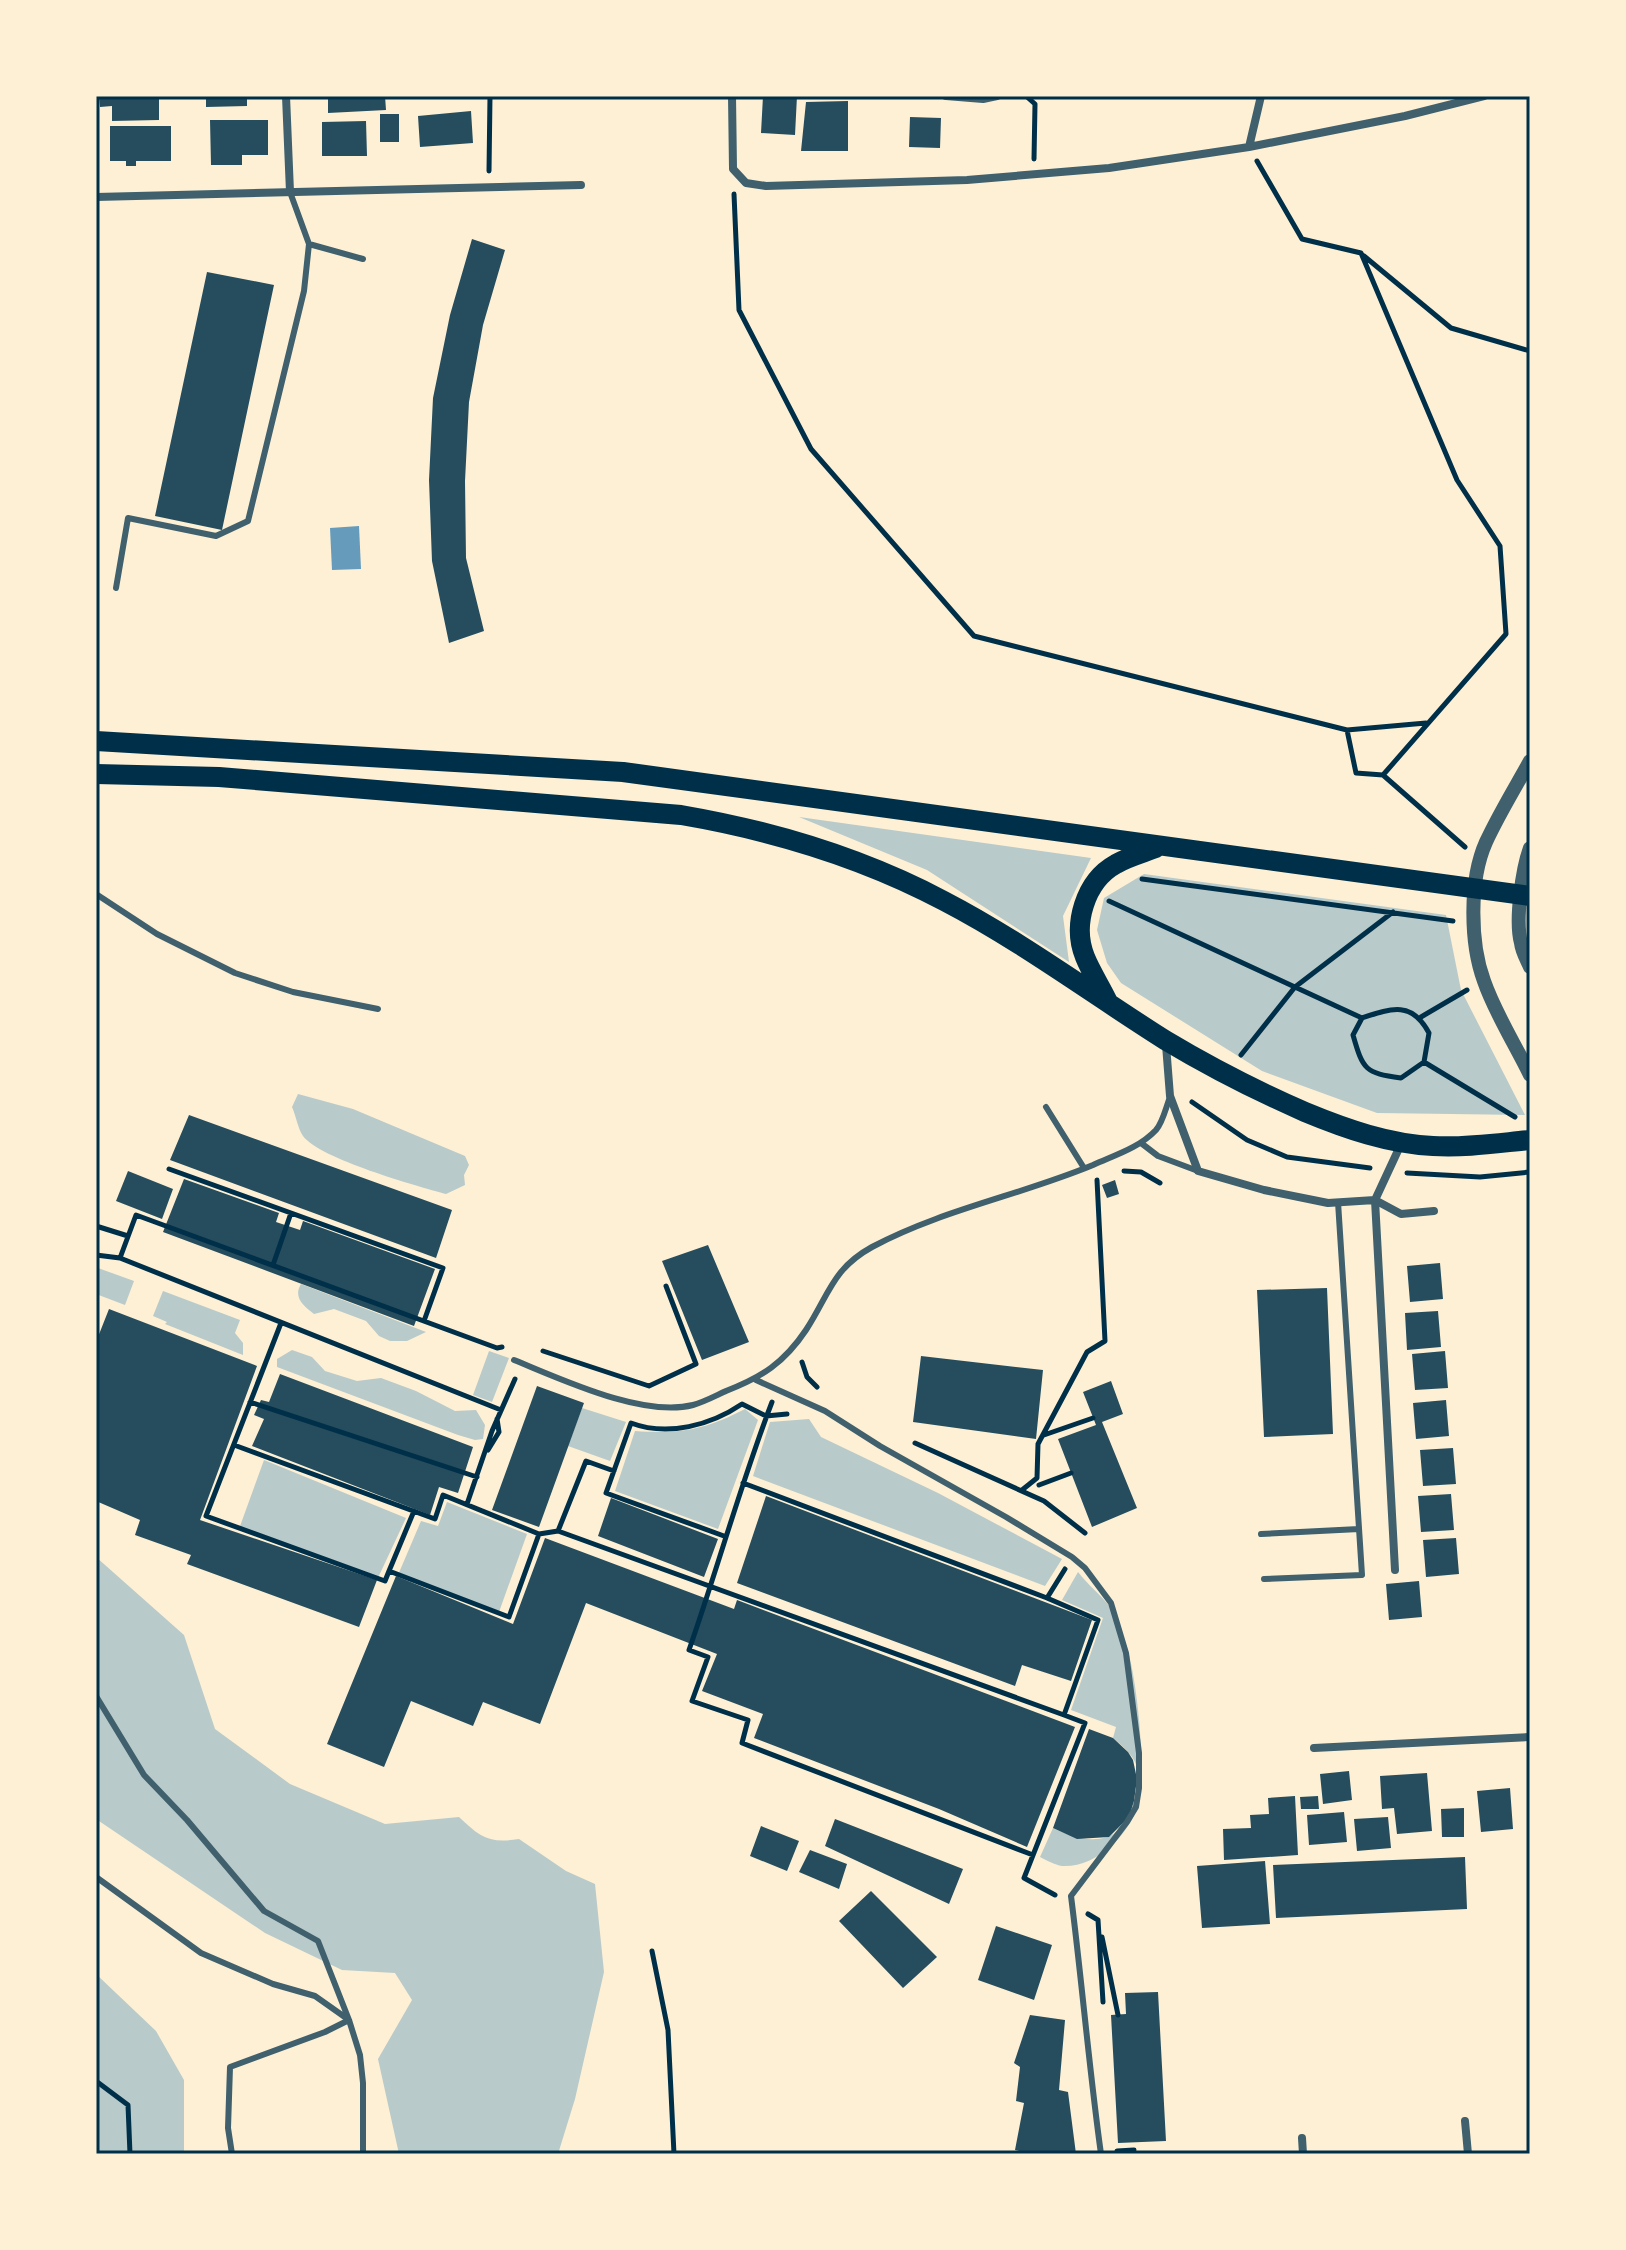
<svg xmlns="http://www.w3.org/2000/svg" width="1626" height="2250" font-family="Signika,sans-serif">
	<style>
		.green { fill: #b9caca }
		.water { fill: #669bbc }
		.building { fill: #264d5e }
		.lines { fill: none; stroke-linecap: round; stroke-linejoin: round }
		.path { stroke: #003049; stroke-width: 5 }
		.service { stroke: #3f606c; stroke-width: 6 }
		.minor { stroke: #3f606c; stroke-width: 8 }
		.tertiary { stroke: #3f606c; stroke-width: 14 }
		.primary { stroke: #003049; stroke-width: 20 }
		.neatline { fill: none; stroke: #003049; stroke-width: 3 }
	</style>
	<rect width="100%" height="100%" fill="#fdf0d5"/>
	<path class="green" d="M 799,817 L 1091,858 L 1063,916 L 1069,962 L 927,870 Z
		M 1144,874 L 1446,915 L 1461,990 L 1525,1115 L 1377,1113 L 1262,1071 L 1121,983 L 1107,963 L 1097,930 L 1104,898 Z
		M 298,1094 L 353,1109 L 465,1156 L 469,1165 L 464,1175 L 465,1185 L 446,1194 C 417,1186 320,1159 303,1136 C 298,1129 296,1116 292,1107 Z
		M 98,1268 L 134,1281 L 125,1305 L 96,1294 Z
		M 301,1284 L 426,1332 L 407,1341 L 390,1341 L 379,1336 L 366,1321 L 334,1309 L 314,1314 C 303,1306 293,1297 301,1284 Z
		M 163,1291 L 240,1320 L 235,1333 L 243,1343 L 243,1355 L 165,1324 L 167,1322 L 153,1316 Z
		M 292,1350 L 312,1357 L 325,1371 L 357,1381 L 381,1378 L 416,1391 L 455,1411 L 476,1410 L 485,1425 L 483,1439 L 475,1440 L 458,1435 L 277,1367 L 277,1359 Z
		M 489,1351 L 509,1358 L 492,1402 L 473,1395 Z
		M 582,1408 L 626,1422 L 610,1461 L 568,1446 Z
		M 745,1409 L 758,1420 L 718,1529 L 615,1491 L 635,1431 C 680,1434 705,1430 745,1409 Z
		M 809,1419 L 821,1437 L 938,1493 L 1062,1559 L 1045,1586 L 753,1476 L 770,1422 Z
		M 264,1460 L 406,1518 L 377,1580 L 239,1529 Z
		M 447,1502 L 527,1534 L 499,1612 L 398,1575 L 421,1521 L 438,1526 Z
		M 96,1557 L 184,1635 L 215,1729 L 290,1784 L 385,1824 L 459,1817 C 480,1837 489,1844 519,1839 L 566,1871 L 595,1884 L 604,1972 L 575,2099 L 558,2154 L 399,2154 L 378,2059 L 412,2000 L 395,1973 L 342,1970 L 265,1933 L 96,1819 Z
		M 1078,1572 C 1088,1585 1101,1595 1111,1608 C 1117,1617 1122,1631 1125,1642 C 1137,1672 1147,1774 1138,1805 C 1129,1835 1096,1868 1062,1866 C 1055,1865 1046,1860 1040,1857 L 1053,1828 C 1070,1836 1088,1843 1107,1837 C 1128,1831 1143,1786 1137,1767 C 1133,1754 1122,1746 1113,1738 L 1116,1727 L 1071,1710 L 1103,1618 L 1062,1600 Z
		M 96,1974 L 156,2031 L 184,2080 L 184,2154 L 96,2154 Z"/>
	<path class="water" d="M 359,526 L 361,569 L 332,570 L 330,528 Z"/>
	<path class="building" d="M 99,96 L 159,96 L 159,120 L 112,121 L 112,106 L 100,107 Z
		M 206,96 L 247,96 L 247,106 L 206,107 Z
		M 328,96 L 385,96 L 386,110 L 328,113 Z
		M 763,96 L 797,96 L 795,135 L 761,133 Z
		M 848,101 L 848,151 L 801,151 L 806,102 Z
		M 471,111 L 473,143 L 420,147 L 418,116 Z
		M 380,114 L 399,114 L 399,142 L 380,142 Z
		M 910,117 L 941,118 L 940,148 L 909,147 Z
		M 210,120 L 268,120 L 268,155 L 242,155 L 242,165 L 211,165 Z
		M 366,121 L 367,156 L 322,156 L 322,122 Z
		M 110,126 L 171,126 L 171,161 L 136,161 L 136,166 L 126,166 L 126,161 L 110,161 Z
		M 472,239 L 505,250 L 483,325 L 469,402 L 465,481 L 466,558 L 484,631 L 449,643 L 432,561 L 429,480 L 433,398 L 450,315 Z
		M 207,272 L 274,285 L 222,530 L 155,516 Z
		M 189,1115 L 452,1210 L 436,1258 L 170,1160 Z
		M 128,1171 L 173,1189 L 162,1219 L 116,1201 Z
		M 184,1179 L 279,1213 L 276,1222 L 300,1230 L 303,1221 L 435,1269 L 414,1326 L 163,1232 Z
		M 1115,1180 L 1119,1194 L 1107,1198 L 1102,1185 Z
		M 708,1245 L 749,1342 L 702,1360 L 662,1261 Z
		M 1440,1263 L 1443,1299 L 1410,1302 L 1407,1266 Z
		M 1327,1288 L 1333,1434 L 1264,1437 L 1257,1290 Z
		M 109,1309 L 257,1366 L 200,1520 L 377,1580 L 359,1627 L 187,1564 L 191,1555 L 135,1535 L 140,1520 L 96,1501 L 96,1342 Z
		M 1438,1311 L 1441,1347 L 1407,1350 L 1405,1313 Z
		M 1445,1351 L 1448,1388 L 1415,1390 L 1412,1354 Z
		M 921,1356 L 1043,1370 L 1036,1439 L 913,1422 Z
		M 280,1374 L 473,1447 L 458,1493 L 439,1487 L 430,1515 L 252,1446 L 264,1419 L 254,1415 L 261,1400 L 269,1402 Z
		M 1111,1381 L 1123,1414 L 1102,1422 L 1137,1508 L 1092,1527 L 1058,1439 L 1096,1425 L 1083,1392 Z
		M 537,1386 L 584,1403 L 539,1527 L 492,1510 Z
		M 1446,1400 L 1449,1436 L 1416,1439 L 1413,1403 Z
		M 1453,1448 L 1456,1484 L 1423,1486 L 1420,1450 Z
		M 1451,1494 L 1454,1530 L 1421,1532 L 1418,1496 Z
		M 766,1496 L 1092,1620 L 1071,1681 L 1022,1665 L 1015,1686 L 737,1583 Z
		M 611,1498 L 718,1539 L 704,1577 L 598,1536 Z
		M 545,1538 L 734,1609 L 737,1600 L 1075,1727 L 1027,1847 L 939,1809 L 754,1738 L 763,1714 L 702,1691 L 717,1654 L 586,1603 L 540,1724 L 483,1702 L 473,1726 L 411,1701 L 384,1767 L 327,1744 L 396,1576 L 513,1624 Z
		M 1456,1538 L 1459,1574 L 1426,1577 L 1423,1540 Z
		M 1419,1581 L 1422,1617 L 1389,1620 L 1386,1584 Z
		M 1089,1729 L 1113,1738 L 1128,1752 L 1133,1760 L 1137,1779 L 1134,1801 L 1129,1817 L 1109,1837 L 1077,1839 L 1053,1828 Z
		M 1349,1771 L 1352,1800 L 1323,1804 L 1320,1774 Z
		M 1427,1773 L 1432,1831 L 1397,1834 L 1394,1808 L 1382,1809 L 1380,1776 Z
		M 1510,1788 L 1513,1829 L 1481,1832 L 1477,1791 Z
		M 1295,1796 L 1298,1855 L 1224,1860 L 1223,1829 L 1251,1828 L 1250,1815 L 1269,1814 L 1268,1798 Z
		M 1318,1796 L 1319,1809 L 1301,1809 L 1300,1797 Z
		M 1464,1808 L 1464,1837 L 1442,1837 L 1441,1809 Z
		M 1344,1812 L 1347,1842 L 1309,1845 L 1307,1815 Z
		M 1388,1817 L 1391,1848 L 1357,1851 L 1354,1819 Z
		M 835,1819 L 963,1869 L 949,1904 L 825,1846 Z
		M 761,1826 L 799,1841 L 787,1871 L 750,1856 Z
		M 810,1850 L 847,1864 L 839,1889 L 799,1872 Z
		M 1465,1857 L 1467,1909 L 1276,1918 L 1273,1865 Z
		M 1265,1861 L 1270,1924 L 1202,1928 L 1197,1866 Z
		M 871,1891 L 937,1957 L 903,1988 L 839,1921 Z
		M 996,1926 L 1052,1945 L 1034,2000 L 978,1980 Z
		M 1158,1992 L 1166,2141 L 1118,2143 L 1111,2015 L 1126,2014 L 1125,1993 Z
		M 1030,2015 L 1065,2020 L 1059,2090 L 1068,2092 L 1076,2154 L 1033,2154 L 1015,2150 L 1024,2103 L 1016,2101 L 1020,2067 L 1014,2063 Z"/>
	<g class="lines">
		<path class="path" d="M 1026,96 L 1035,104 L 1034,159
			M 1257,161 L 1302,239 L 1361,253 L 1457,480 L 1500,546 L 1506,634 L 1383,775
			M 489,171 L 490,96
			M 734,194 L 739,310 L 811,449 L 974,636 L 1347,730 L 1356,773 L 1383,775 L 1465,847
			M 1364,256 L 1451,328 L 1530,351
			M 1347,730 L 1426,723
			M 1142,879 L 1453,921
			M 1109,901 L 1362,1018
			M 1421,1017 L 1467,990
			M 1241,1055 L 1295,987 L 1393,912
			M 1424,1062 L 1429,1033 C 1412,1001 1392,1008 1362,1018 L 1353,1035 C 1363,1070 1365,1073 1401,1078 L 1424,1062 L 1515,1117
			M 1192,1102 L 1247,1140 L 1287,1157 L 1370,1168
			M 169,1169 L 443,1268 L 424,1321
			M 1124,1171 L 1141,1172 L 1160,1183
			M 1407,1173 L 1480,1177 L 1530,1172
			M 96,1226 L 128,1236
			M 96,1255 L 120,1258 L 501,1410
			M 120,1258 L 136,1215 L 497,1348 L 502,1347
			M 273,1265 L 291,1213
			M 281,1323 L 206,1516 L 385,1581 L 389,1571 L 509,1617 L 539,1534
			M 543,1351 L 649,1386 L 696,1364 L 666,1286
			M 802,1362 L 807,1377 L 817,1387
			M 250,1402 L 477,1477
			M 772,1402 C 741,1483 718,1567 689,1650 L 708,1657 L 692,1701 L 748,1720 L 742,1743 L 1033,1855
			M 1044,1435 L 1093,1418
			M 915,1443 L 1044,1501 L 1085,1533
			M 234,1445 L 435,1519 L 443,1495 L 539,1534 L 558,1531 L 1064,1715
			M 488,1450 L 499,1432 L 497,1419
			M 743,1483 L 1047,1598
			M 1039,1485 L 1071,1473
			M 1022,1490 L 1037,1478 L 1038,1444 L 1087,1352 L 1105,1341 L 1097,1180
			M 467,1504 L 492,1431 L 515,1379
			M 558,1531 L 586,1461 L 614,1471
			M 724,1536 L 606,1493 L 631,1423 C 668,1437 711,1425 742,1404 L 766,1416 L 787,1414
			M 389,1571 L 414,1511
			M 1055,1895 L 1024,1878 L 1085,1723 L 1064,1715 L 1098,1620 L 1047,1598 L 1065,1569
			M 1088,1914 L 1098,1920 L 1103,2002
			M 1102,1937 L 1118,2015
			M 652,1951 L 668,2030 L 674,2154
			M 96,2081 L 128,2105 L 130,2154
			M 1117,2151 L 1134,2150"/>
		<path class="service" d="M 290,192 L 309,244 L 363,259
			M 116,588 L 128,518 L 216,536 L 248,521 L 304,291 L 309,244
			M 96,894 L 157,934 L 235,973 L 293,992 L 378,1009
			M 1046,1107 L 1084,1168
			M 1141,1143 L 1158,1156 L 1198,1171
			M 514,1360 C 561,1379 643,1418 693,1405 C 704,1402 715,1396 726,1391 C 762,1377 784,1363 806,1330 C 829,1295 832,1269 872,1247 C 941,1210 1021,1195 1093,1165 C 1115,1155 1139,1148 1156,1130 C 1163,1122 1166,1107 1170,1097
			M 756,1380 L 825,1411 L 880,1446 L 1006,1517 L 1072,1557 L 1085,1568 L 1111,1603 L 1126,1653 L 1139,1753 L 1139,1788 L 1136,1807 L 1127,1822 L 1071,1896 C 1082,1982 1089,2068 1101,2154
			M 1261,1534 L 1359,1529
			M 1264,1579 L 1362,1575 L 1338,1202
			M 96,1696 L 144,1775 L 187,1820 L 264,1911 L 318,1941 L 349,2020 L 325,2032 L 230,2067 L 228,2128 L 232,2154
			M 96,1877 L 201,1953 L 273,1984 L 315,1996 L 349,2020 L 360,2055 L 363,2083 L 363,2154"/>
		<path class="minor" d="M 286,96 L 290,192
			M 732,96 L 733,169 L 746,183 L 766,186 L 967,180 L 1109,168 L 1249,147 L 1405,116 L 1484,96
			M 946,96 L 983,99 L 997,96
			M 1249,147 L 1261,96
			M 96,197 L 581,185
			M 1166,1045 L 1170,1096 L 1198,1171 L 1264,1190 L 1328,1203 L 1375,1200 L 1401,1144
			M 1395,1570 L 1375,1200 L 1401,1214 L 1434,1211
			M 1314,1748 L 1530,1737
			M 1465,2121 L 1468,2154
			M 1302,2138 L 1303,2154"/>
		<path class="tertiary" d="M 1530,761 C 1515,788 1499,814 1486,842 C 1469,880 1470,943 1484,981 C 1495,1013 1515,1044 1530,1075
			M 1530,848 C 1522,870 1515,921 1521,943 C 1522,952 1527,960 1530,967"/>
		<path class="primary" d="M 96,741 L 623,772 L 1530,896
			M 96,774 L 219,777 L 681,815 C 774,831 861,857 944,901 C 1021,941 1092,994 1165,1040 C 1210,1067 1257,1091 1305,1112 C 1346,1129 1389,1144 1433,1146 C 1465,1148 1498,1143 1530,1140
			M 1108,1002 C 1101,987 1091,972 1085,957 C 1072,925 1085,881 1116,864 C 1128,857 1143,853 1156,848"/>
	</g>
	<rect width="1626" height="2250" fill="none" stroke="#fdf0d5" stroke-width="196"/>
	<rect x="98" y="98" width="1430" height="2054" class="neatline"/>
</svg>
